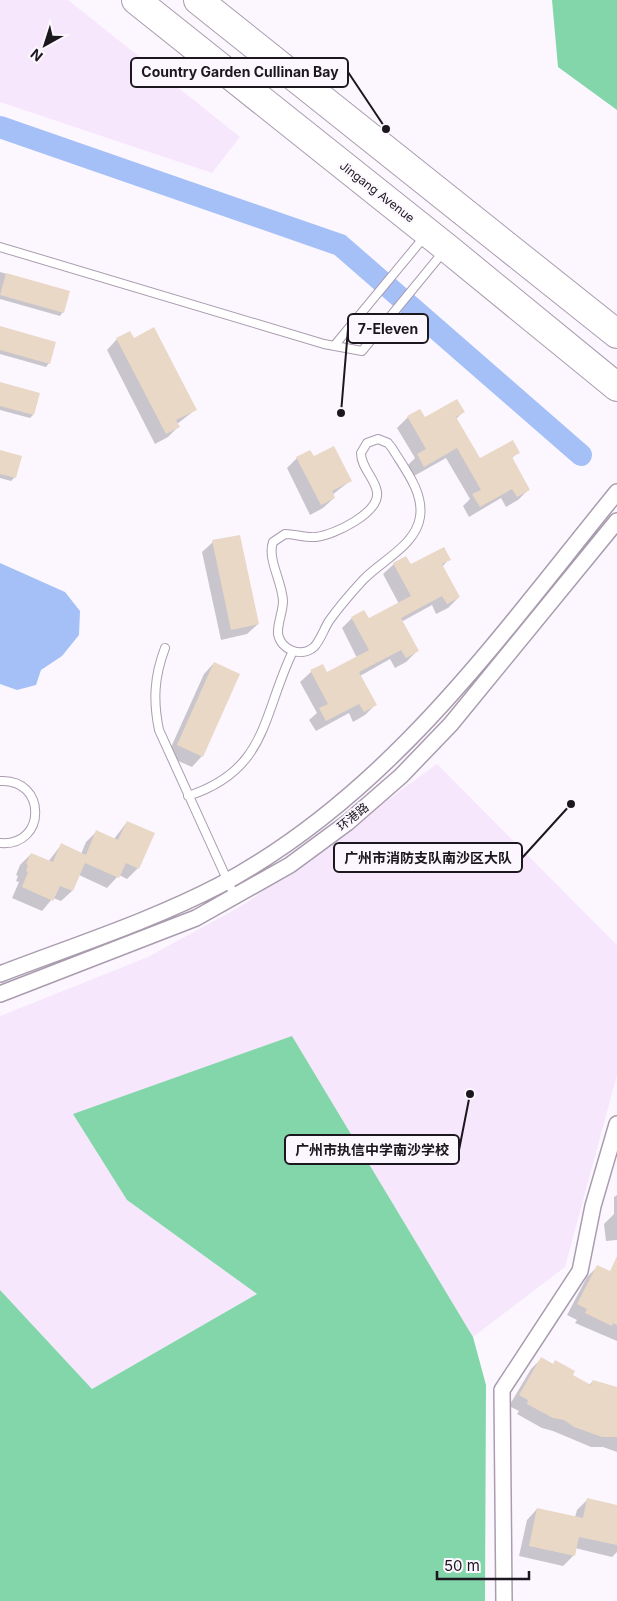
<svg xmlns="http://www.w3.org/2000/svg" width="617" height="1601" font-family="Inter,'Noto Sans SC',sans-serif">
	<style>
		.built { fill: #f6e7fc }
		.forest { fill: #83d6a9 }
		.water { fill: #a4c0f7 }
		.shadow { fill: #0003 }
		.lines { fill: none; stroke-linecap: round; stroke-linejoin: round }
		.river { stroke: #a4c0f7; stroke-width: 22 }
		.building { fill: #ead8c7 }
		.lane-casing { stroke: #aa9caf; stroke-width: 10 }
		.street-casing { stroke: #aa9caf; stroke-width: 18 }
		.highway-casing { stroke: #aa9caf; stroke-width: 30 }
		.lane { stroke: #fff; stroke-width: 8 }
		.street { stroke: #fff; stroke-width: 15 }
		.highway { stroke: #fff; stroke-width: 28 }
		.labels { text-anchor: middle; stroke-width: 4; stroke-linejoin: round; paint-order: stroke }
		.street-label { font-size: 12px; fill: #1c171e; stroke: #fcf7ff }
		.leader { fill: none; stroke: #1c171e; stroke-width: 2 }
		.callout-dot { fill: #1c171e; stroke: #fcf7ff; stroke-width: 2 }
		.callout { fill: #fcf7ff; stroke: #1c171e; stroke-width: 2 }
		.callout-label { font-size: 14px; text-anchor: middle; font-weight: bold; fill: #1c171e }
	</style>
	<rect width="100%" height="100%" fill="#fcf7ff"/>
	<path class="built" d="M 0,0 L 68,0 L 240,137 L 212,173 L 0,102 Z
		M 437,764 L 617,945 L 617,1075 L 565,1267 L 473,1337 L 292,1036 L 127,1200 L 257,1294 L 92,1389 L 0,1290 L 0,1016 L 148,957 L 245,904 Z"/>
	<path class="forest" d="M 552,0 L 617,0 L 617,110 L 558,67 Z
		M 292,1036 L 473,1337 L 486,1385 L 485,1601 L 0,1601 L 0,1290 L 92,1389 L 257,1294 L 127,1200 L 73,1114 Z"/>
	<path class="water" d="M 0,563 L 65,592 L 80,611 L 79,635 L 62,656 L 41,670 L 36,685 L 17,690 L 0,684 Z"/>
	<path class="shadow" d="M 0,272 L 69,292 L 63,312 L 60,316 L 0,299 Z
		M 0,328 L 49,363 L 46,367 L 0,354 Z
		M 117,339 L 133,339 L 195,410 L 177,424 L 178,427 L 168,437 L 155,444 L 107,350 Z
		M 0,383 L 33,415 L 30,418 L 0,410 Z
		M 463,412 L 456,419 L 479,460 L 518,452 L 511,459 L 528,490 L 518,500 L 506,507 L 501,498 L 469,517 L 463,506 L 470,499 L 446,458 L 414,476 L 408,465 L 415,458 L 397,428 L 408,417 L 424,419 Z
		M 0,451 L 20,457 L 14,478 L 11,481 L 0,478 Z
		M 297,458 L 313,458 L 350,481 L 332,495 L 334,498 L 323,508 L 310,515 L 287,468 Z
		M 213,542 L 258,624 L 247,634 L 221,640 L 202,552 Z
		M 449,559 L 442,567 L 459,597 L 448,608 L 436,614 L 432,605 L 401,622 L 417,651 L 406,662 L 395,668 L 390,659 L 360,676 L 375,705 L 365,715 L 353,722 L 349,713 L 316,731 L 309,720 L 317,713 L 300,682 L 311,672 L 322,665 L 327,674 L 357,658 L 342,628 L 352,618 L 369,620 L 399,604 L 383,574 L 394,564 L 410,566 Z
		M 214,663 L 202,756 L 192,767 L 167,756 L 204,674 Z
		M 127,822 L 138,868 L 127,879 L 119,875 L 107,888 L 79,875 L 72,891 L 61,901 L 53,898 L 42,911 L 12,898 L 19,882 L 16,881 L 18,876 L 16,875 L 20,865 L 31,854 L 48,862 L 61,845 L 81,854 L 86,842 L 97,831 L 114,839 Z
		M 617,1195 L 617,1240 L 606,1241 L 604,1224 L 614,1214 L 614,1197 Z
		M 597,1267 L 609,1272 L 617,1273 L 617,1341 L 575,1323 L 577,1320 L 567,1315 L 587,1277 Z
		M 542,1358 L 589,1385 L 593,1381 L 617,1389 L 617,1452 L 603,1447 L 591,1447 L 553,1431 L 542,1428 L 517,1414 L 519,1411 L 509,1406 L 531,1369 Z
		M 588,1499 L 617,1506 L 617,1552 L 612,1557 L 575,1548 L 573,1556 L 563,1566 L 519,1556 L 527,1520 L 537,1509 L 575,1517 L 577,1510 Z"/>
	<g class="lines">
		<path class="river" d="M 0,127 L 340,245 L 581,455"/>
	</g>
	<path class="building" d="M 6,273 L 70,291 L 64,313 L 0,295 Z
		M 0,326 L 56,342 L 50,364 L 0,350 Z
		M 154,327 L 197,410 L 176,420 L 180,427 L 166,434 L 116,338 L 130,331 L 134,338 Z
		M 0,382 L 40,393 L 34,415 L 0,406 Z
		M 457,399 L 465,412 L 456,417 L 480,458 L 513,440 L 520,453 L 512,457 L 530,490 L 517,497 L 512,489 L 480,507 L 472,494 L 481,490 L 457,448 L 424,467 L 417,454 L 426,449 L 407,416 L 420,409 L 425,417 Z
		M 334,446 L 352,481 L 332,491 L 335,498 L 321,505 L 296,457 L 310,450 L 314,456 Z
		M 0,450 L 22,456 L 16,478 L 0,474 Z
		M 240,535 L 259,624 L 231,630 L 212,540 Z
		M 444,547 L 451,560 L 442,564 L 460,597 L 447,604 L 442,596 L 401,618 L 419,651 L 406,658 L 401,650 L 359,672 L 377,705 L 364,712 L 359,704 L 326,721 L 319,708 L 328,704 L 310,670 L 323,664 L 327,672 L 369,650 L 351,617 L 364,610 L 369,618 L 411,596 L 393,563 L 406,556 L 411,564 Z
		M 214,662 L 240,674 L 203,757 L 177,745 Z
		M 127,821 L 155,833 L 139,869 L 126,863 L 119,878 L 85,863 L 73,891 L 60,886 L 53,901 L 22,887 L 28,872 L 26,871 L 28,865 L 26,864 L 31,853 L 53,862 L 61,843 L 86,855 L 96,830 L 118,840 Z
		M 617,1256 L 617,1325 L 613,1323 L 612,1326 L 585,1313 L 587,1309 L 577,1304 L 597,1265 L 610,1271 Z
		M 541,1357 L 553,1364 L 555,1360 L 575,1371 L 573,1375 L 591,1385 L 593,1380 L 617,1387 L 617,1437 L 602,1437 L 574,1427 L 564,1420 L 553,1418 L 527,1404 L 528,1400 L 519,1395 Z
		M 587,1498 L 617,1505 L 617,1545 L 579,1537 L 575,1556 L 529,1546 L 537,1508 L 583,1518 Z"/>
	<g class="lines">
		<defs>
			<path id="lane" d="M 0,247 L 324,344 L 362,351 L 444,251
				M 334,346 L 425,236
				M 378,439 L 388,443 L 392,448 C 404,468 424,492 420,517 C 416,545 381,561 363,580 C 351,593 339,607 329,621 C 324,629 320,641 314,647 C 301,658 281,650 278,634 C 277,624 283,612 283,601 C 282,581 267,559 273,542 L 285,534 C 295,534 305,538 316,537 C 334,535 380,513 377,492 C 375,478 361,468 361,453 L 367,443 Z
				M 165,648 C 154,677 153,701 159,730 L 235,897
				M 0,781 C 47,778 47,847 0,843
				M 188,796 C 268,770 262,715 293,651"/>
			<path id="street" d="M 0,974 C 73,946 151,921 220,885 C 390,794 498,638 617,492
				M 0,994 L 196,918 L 290,865 L 347,823 L 401,776 L 451,724 L 617,521
				M 504,1601 L 502,1390 L 580,1271 L 593,1206 L 617,1124"/>
			<path id="highway" d="M 136,0 L 447,248 L 617,387
				M 198,0 L 617,334"/>
		</defs>
		<use href="#lane" class="lane-casing"/>
		<use href="#street" class="street-casing"/>
		<use href="#highway" class="highway-casing"/>
		<use href="#lane" class="lane"/>
		<use href="#street" class="street"/>
		<use href="#highway" class="highway"/>
	</g>
	<g class="labels">
		<g class="street-label">
			<text transform="translate(377 192) rotate(38)" y="4">Jingang Avenue</text>
			<text transform="translate(353 817) rotate(-39)" y="4">环港路</text>
		</g>
	</g>
	<path class="leader" d="M386 129L348 72M341 413L348 329M571 804L522 858M470 1094L459 1150"/>
	<g class="callout-dot">
		<circle cx="386" cy="129" r="5"/>
		<circle cx="341" cy="413" r="5"/>
		<circle cx="571" cy="804" r="5"/>
		<circle cx="470" cy="1094" r="5"/>
	</g>
	<g class="callout">
		<rect x="131" y="58" width="217" height="29" rx="5"/>
		<rect x="348" y="314" width="80" height="29" rx="5"/>
		<rect x="334" y="843" width="188" height="29" rx="5"/>
		<rect x="285" y="1135" width="174" height="29" rx="5"/>
	</g>
	<g class="callout-label">
		<text x="240" y="77">Country Garden Cullinan Bay</text>
		<text x="388" y="334">7-Eleven</text>
		<text x="428" y="863">广州市消防支队南沙区大队</text>
		<text x="372" y="1155">广州市执信中学南沙学校</text>
	</g>
	<g transform="translate(45 45) rotate(219)" stroke="#fcf7ff" stroke-width="4" paint-order="stroke">
	<path d="M0-4L9 19L0 12L-9 19Z" fill="#1c171e"/>
	<text y="-8" font-size="14" font-weight="bold" text-anchor="middle" fill="#1c171e">N</text>
	</g>
	<path d="M437 1571v8h92v-8" fill="none" stroke="#1c171e" stroke-width="2.5"/>
	<text x="444" y="1571" font-size="15" fill="#1c171e" stroke="#fcf7ff" stroke-width="4" paint-order="stroke">50 m</text>
</svg>
